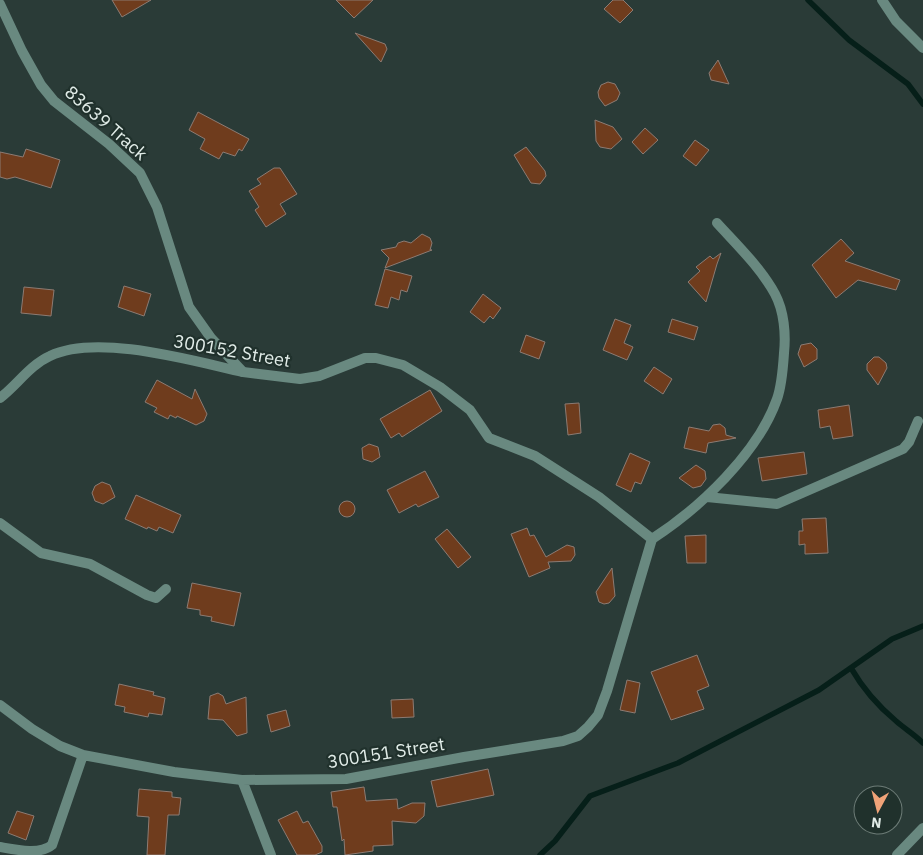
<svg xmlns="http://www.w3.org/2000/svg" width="923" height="855" font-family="'IBM Plex Sans',sans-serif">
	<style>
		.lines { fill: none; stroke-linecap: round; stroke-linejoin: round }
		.stream { stroke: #061f19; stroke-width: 5.5 }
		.building { fill: #6f3c1d; stroke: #8c7b73 }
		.minor { stroke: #698980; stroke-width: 10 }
		.tertiary { stroke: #698980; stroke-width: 10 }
		.labels { text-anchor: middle; stroke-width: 4.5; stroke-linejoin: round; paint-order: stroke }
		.street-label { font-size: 18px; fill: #e1ece8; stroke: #20312c }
	</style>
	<rect width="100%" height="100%" fill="#2a3b37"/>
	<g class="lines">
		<path class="stream" d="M 808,0 L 849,40 L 908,84 L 923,104
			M 851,668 C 862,687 878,706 896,721 C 905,729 914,734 923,743
			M 540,855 L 555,841 L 590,796 L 678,763 L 819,690 L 892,639 L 923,626"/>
	</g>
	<path class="building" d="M 112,0 L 151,0 L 122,17 Z
		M 336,0 L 373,0 L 354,18 Z
		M 613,0 L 623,0 L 633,10 L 620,23 L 604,9 Z
		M 355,33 L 385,44 L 387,49 L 381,62 Z
		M 718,60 L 729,84 L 711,80 L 709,73 Z
		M 608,82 L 615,84 L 620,93 L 617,100 L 605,106 L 599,98 L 598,92 L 601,85 Z
		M 198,112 L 249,139 L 242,151 L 239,149 L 235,156 L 223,152 L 219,159 L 200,149 L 205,139 L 189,130 Z
		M 595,120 L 613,127 L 622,139 L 611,149 L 600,147 L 596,141 Z
		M 645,128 L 658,140 L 643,154 L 632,142 Z
		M 695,140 L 709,150 L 696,166 L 683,156 Z
		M 526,147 L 545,171 L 546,176 L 540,184 L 531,183 L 514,155 Z
		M 26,149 L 60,160 L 51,188 L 15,177 L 7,179 L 0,177 L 0,152 L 23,157 Z
		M 274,168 L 280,168 L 297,194 L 280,204 L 286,214 L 266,227 L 255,210 L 259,207 L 249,191 L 261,184 L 257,179 Z
		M 422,234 L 430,238 L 432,243 L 430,250 L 432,250 L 385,268 L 389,258 L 381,250 L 396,247 L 398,243 L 404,241 L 411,243 Z
		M 841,239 L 854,253 L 845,261 L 900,280 L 896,290 L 858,280 L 836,298 L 812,265 Z
		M 721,253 L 717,264 L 706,302 L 688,282 L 700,271 L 696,267 L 710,256 L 713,259 Z
		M 385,269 L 412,276 L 407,292 L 401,290 L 399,300 L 391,297 L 388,308 L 375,305 Z
		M 124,286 L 151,294 L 144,316 L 118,307 Z
		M 24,287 L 54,290 L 51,316 L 21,313 Z
		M 483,294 L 501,308 L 493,319 L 490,316 L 484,323 L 470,312 Z
		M 615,319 L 631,325 L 624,343 L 633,347 L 627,360 L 603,350 Z
		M 672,319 L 698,327 L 694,340 L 668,332 Z
		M 526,335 L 545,342 L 539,359 L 520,352 Z
		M 811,343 L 817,349 L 817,359 L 804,367 L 798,354 L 801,345 Z
		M 874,357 L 879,357 L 886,363 L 887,368 L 878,385 L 867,370 L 867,364 Z
		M 654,367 L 672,379 L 663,394 L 644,381 Z
		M 157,380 L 192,399 L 195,389 L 207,414 L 204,421 L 196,425 L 177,416 L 176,418 L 170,415 L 168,419 L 154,412 L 157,408 L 145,402 Z
		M 430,390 L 442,411 L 402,437 L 399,433 L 391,438 L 380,419 Z
		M 579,403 L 581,433 L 568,435 L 565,404 Z
		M 849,405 L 853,436 L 833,439 L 830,426 L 820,428 L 818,410 Z
		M 720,424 L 725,428 L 726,435 L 736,438 L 708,443 L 706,453 L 684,448 L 689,427 L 709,431 L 713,425 Z
		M 369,444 L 378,447 L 380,457 L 372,462 L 363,459 L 362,448 Z
		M 804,452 L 807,474 L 762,481 L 758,458 Z
		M 630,453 L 650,462 L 641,484 L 635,482 L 631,492 L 616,485 Z
		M 696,465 L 705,471 L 706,479 L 701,486 L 693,488 L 679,478 Z
		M 425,471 L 439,497 L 418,507 L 416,504 L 399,513 L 387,490 Z
		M 102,482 L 110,485 L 115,497 L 103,504 L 95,501 L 92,493 L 95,486 Z
		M 136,495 L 181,515 L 173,533 L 159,527 L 157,531 L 148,527 L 147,529 L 125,519 Z
		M339 509a8 8 0 1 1 16 0a8 8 0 1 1-16 0Z
		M 826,518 L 828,553 L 805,554 L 805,544 L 799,545 L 799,531 L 803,531 L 802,519 Z
		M 527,528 L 530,536 L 534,535 L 546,557 L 567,545 L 574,547 L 575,555 L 571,561 L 548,562 L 550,568 L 529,577 L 511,534 Z
		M 447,529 L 471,557 L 458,568 L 435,539 Z
		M 706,535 L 706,563 L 687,563 L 685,536 Z
		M 612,568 L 615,596 L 609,603 L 604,604 L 599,602 L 596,592 Z
		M 192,583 L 241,593 L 234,626 L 211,621 L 212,617 L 200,615 L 200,610 L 187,608 Z
		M 697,655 L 709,686 L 697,691 L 704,709 L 671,720 L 651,672 Z
		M 627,680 L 640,683 L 635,713 L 620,710 Z
		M 119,684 L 154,692 L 153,695 L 165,698 L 162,715 L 149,713 L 148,717 L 124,712 L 125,707 L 115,705 Z
		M 218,693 L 223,696 L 226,704 L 246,697 L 247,733 L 237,736 L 223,720 L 208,719 L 210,696 Z
		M 413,699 L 414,717 L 392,718 L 391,700 Z
		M 286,710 L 290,726 L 271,732 L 267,715 Z
		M 488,769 L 494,795 L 437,807 L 431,781 Z
		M 364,787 L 366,801 L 397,799 L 398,809 L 412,803 L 425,803 L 424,816 L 416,823 L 392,821 L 393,845 L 373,846 L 373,851 L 345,855 L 344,839 L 342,841 L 337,807 L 333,807 L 331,792 Z
		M 139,789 L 172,792 L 172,797 L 181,798 L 179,815 L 168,815 L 165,855 L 147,855 L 149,817 L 137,816 Z
		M 17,811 L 34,816 L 26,840 L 8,833 Z
		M 297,811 L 303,823 L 308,821 L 322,846 L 322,852 L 315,855 L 297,855 L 278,820 Z"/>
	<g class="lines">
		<path class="minor" d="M 882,0 L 896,21 L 923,48
			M 0,398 C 17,385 30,365 50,356 C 97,333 193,361 243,372
			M 707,497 L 777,504 L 903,449 L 909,442 L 918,421
			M 0,523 L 41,553 L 90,564 L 147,595 L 156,598 L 166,589
			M 652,539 C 700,508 758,453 777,399 C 782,385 783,368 784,353 C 786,334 784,311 775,294 C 761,268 737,245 717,223
			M 0,705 L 32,729 L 60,746 L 83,755 L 174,772 L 242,780
			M 0,847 C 17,850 40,855 52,845 L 83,755
			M 897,855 L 923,828"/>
		<path class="tertiary" d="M 0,4 L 22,51 L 41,85 L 54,101 L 109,144 L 140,173 L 157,207 L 189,307 L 211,338 L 243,372 L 300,379 L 319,376 L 365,358 L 376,358 L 403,365 L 440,387 L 470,410 L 489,438 L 535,456 L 599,497 L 652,539 L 607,691 L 598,715 L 588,727 L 578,736 L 563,741 L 464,757 L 346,779 L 242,780 L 271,855"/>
	</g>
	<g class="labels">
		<g class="street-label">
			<text transform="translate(106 123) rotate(41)" y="6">83639 Track</text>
			<text transform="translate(232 351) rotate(10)" y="6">300152 Street</text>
			<text transform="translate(386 753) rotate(-9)" y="6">300151 Street</text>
		</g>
	</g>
	<g transform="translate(878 810) rotate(187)"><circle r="24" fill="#20312c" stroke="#6d7c77"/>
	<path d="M0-4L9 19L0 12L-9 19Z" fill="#f0a378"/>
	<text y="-8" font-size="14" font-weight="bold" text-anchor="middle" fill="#e1ece8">N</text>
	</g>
</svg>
